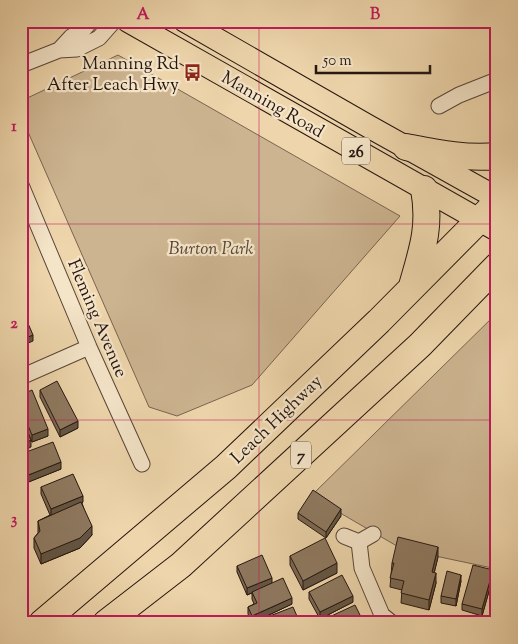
<svg xmlns="http://www.w3.org/2000/svg" width="518" height="644" font-family="'Sorts Mill Goudy',serif">
	<style>
		.green { fill: #ccb490; stroke: #786450 }
		.lines { fill: none; stroke-linecap: round; stroke-linejoin: round }
		.street-casing { stroke: #574536; stroke-width: 17 }
		.primary-casing { stroke: #25150f; stroke-width: 24 }
		.highway-casing { stroke: #25150f; stroke-width: 28 }
		.street { stroke: #f4e4c8; stroke-width: 15 }
		.primary { stroke: #eed5ab; stroke-width: 22 }
		.highway { stroke: #eed5ab; stroke-width: 26 }
		.wall { fill: #7a6853; stroke: #25150f }
		.shaded-wall { fill: #635543; stroke: #25150f }
		.building { fill: #8e7960; stroke: #25150f }
		.grid { fill: none; stroke: #c2185b; stroke-width: 1; stroke-opacity: 0.55 }
		.labels { text-anchor: middle; stroke-width: 4.5; stroke-linejoin: round; paint-order: stroke }
		.shield { fill: #f4e4c8; stroke: #635346; stroke-width: 1 }
		.shield-label { font-size: 16px; font-weight: bold; fill: #25150f }
		.poi-label { font-size: 18px; fill: #25150f; stroke: #f4e4c8; text-anchor: end }
		.street-label { font-size: 18px; fill: #25150f; stroke: #f4e4c8 }
		.park-label { font-size: 18px; font-style: italic; fill: #574536; stroke: #f4e4c8 }
		.neatline { fill: none; stroke: #c2185b; stroke-width: 2 }
		.grid-label { font-size: 16px; text-anchor: middle; font-weight: bold; fill: #c2185b }
	</style>
	<rect width="100%" height="100%" fill="#eed5ab"/>
	<filter id="stains"><feTurbulence type="fractalNoise" baseFrequency=".004" numOctaves="4"/><feColorMatrix values="0 0 0 0 .2 0 0 0 0 .09 0 0 0 0 .02 0 0 0 .5 -.17"/></filter>
	<radialGradient id="worn" r=".72"><stop offset=".6" stop-color="#630" stop-opacity="0"/><stop offset="1" stop-color="#630" stop-opacity=".3"/></radialGradient>
	<path class="green" d="M 118,55 L 400,216 L 252,385 L 177,416 L 149,407 L 21,116 L 21,101 Z
		M 497,313 L 497,569 L 402,549 L 311,496 Z"/>
	<g class="lines">
		<defs>
			<path id="street" d="M 59,50 L 71,37 L 84,29 L 91,21
				M 21,65 L 59,50 L 77,49 L 99,38 L 114,21
				M 439,106 L 459,95 L 497,80
				M 21,185 L 89,347 L 142,464
				M 21,377 L 89,347
				M 344,536 L 359,542 L 373,534
				M 359,542 L 362,568 L 382,615 L 392,623"/>
			<path id="primary" d="M 128,21 L 497,230
				M 185,21 L 368,126 L 497,198"/>
			<path id="highway" d="M 406,147 C 437,153 465,159 497,156
				M 412,286 C 422,251 431,227 424,189
				M 42,623 L 226,467 L 379,321 L 497,202
				M 106,623 L 181,565 L 420,345 L 497,266"/>
		</defs>
		<use href="#street" class="street-casing"/>
		<use href="#primary" class="primary-casing"/>
		<use href="#highway" class="highway-casing"/>
		<use href="#street" class="street"/>
		<use href="#primary" class="primary"/>
		<use href="#highway" class="highway"/>
	</g>
	<path class="wall" d="M 40,390 L 78,428 L 60,437 L 40,397 Z
		M 21,395 L 48,436 L 32,442 L 21,415 Z
		M 21,454 L 61,469 L 26,483 L 21,471 Z
		M 41,487 L 83,502 L 82,503 L 92,535 L 80,548 L 41,564 L 34,548 L 34,538 L 38,533 L 38,521 L 50,515 L 41,494 Z
		M 298,513 L 341,516 L 326,538 L 298,519 Z
		M 290,556 L 337,573 L 303,590 L 290,565 Z
		M 438,557 L 434,573 L 436,583 L 429,610 L 401,603 L 402,590 L 390,587 L 392,563 Z
		M 237,566 L 272,583 L 292,604 L 252,623 L 248,614 L 248,607 L 254,604 L 252,599 L 252,593 L 247,595 L 237,572 Z
		M 493,577 L 482,616 L 462,610 L 462,604 Z
		M 497,577 L 497,619 L 490,618 L 490,608 Z
		M 461,581 L 456,606 L 441,603 L 441,596 Z
		M 309,592 L 353,602 L 320,619 L 309,599 Z"/>
	<path class="shaded-wall" d="M 33,335 L 33,341 L 21,346 L 21,340 Z
		M 78,421 L 78,428 L 60,437 L 60,430 Z
		M 48,429 L 48,436 L 32,442 L 32,435 Z
		M 31,440 L 31,447 L 21,452 L 21,445 Z
		M 61,462 L 61,469 L 26,483 L 26,476 Z
		M 83,496 L 83,502 L 51,516 L 51,509 Z
		M 341,509 L 341,516 L 326,538 L 326,532 Z
		M 92,526 L 92,535 L 80,548 L 41,564 L 41,554 Z
		M 438,547 L 438,557 L 432,582 L 432,572 Z
		M 337,563 L 337,573 L 303,590 L 303,581 Z
		M 493,570 L 493,577 L 482,616 L 482,609 Z
		M 436,573 L 436,583 L 429,610 L 429,600 Z
		M 461,575 L 461,581 L 456,606 L 456,599 Z
		M 272,578 L 272,584 L 247,595 L 247,588 Z
		M 353,596 L 353,602 L 320,619 L 320,612 Z
		M 292,598 L 292,604 L 252,623 L 252,616 Z"/>
	<path class="building" d="M 21,307 L 33,335 L 21,340 Z
		M 57,381 L 78,421 L 60,430 L 40,390 Z
		M 32,390 L 48,429 L 32,435 L 21,409 L 21,395 Z
		M 21,420 L 31,440 L 21,445 Z
		M 53,442 L 61,462 L 26,476 L 21,464 L 21,454 Z
		M 73,474 L 83,496 L 51,509 L 41,487 Z
		M 313,490 L 341,509 L 326,532 L 298,513 Z
		M 81,502 L 92,526 L 80,538 L 41,554 L 34,538 L 40,531 L 38,521 Z
		M 398,537 L 438,547 L 432,572 L 436,573 L 429,600 L 401,593 L 404,581 L 390,578 L 394,563 L 392,563 Z
		M 325,538 L 337,563 L 303,581 L 290,556 Z
		M 262,555 L 272,578 L 247,588 L 237,566 Z
		M 473,565 L 493,570 L 482,609 L 462,604 Z
		M 447,571 L 461,575 L 456,599 L 441,596 Z
		M 342,575 L 353,596 L 320,612 L 309,592 Z
		M 497,577 L 497,609 L 490,608 Z
		M 283,578 L 292,598 L 252,616 L 248,607 L 257,603 L 252,592 Z
		M 355,605 L 364,623 L 327,623 L 325,619 Z
		M 293,607 L 300,623 L 263,623 L 262,619 Z"/>
	<path class="grid" d="M 259,21 L 259,623M 21,224 L 497,224M 21,420 L 497,420"/>
	<defs>
		<symbol id="bus-bare" viewBox="-9 -9 18 18"><path d="M-5-6H5V4H4V6H2V4H-2V6H-4V4H-5ZM-3.5-4V0h7V-4ZM-3.5 1.2v1.5H-2V1.2ZM2 1.2v1.5H3.5V1.2Z" fill="#8f2418" stroke="#f4e4c8" stroke-width="2.5" paint-order="stroke"/></symbol>
	</defs>
	<g fill-rule="evenodd">
		<use href="#bus-bare" x="180" y="60" width="25" height="25"/>
	</g>
	<g class="labels">
		<g class="shield">
			<rect x="342" y="137.5" width="28" height="27" rx="4"/>
			<rect x="291" y="441.5" width="20" height="27" rx="4"/>
		</g>
		<g class="shield-label">
			<text x="356" y="157">26</text>
			<text x="301" y="461">7</text>
		</g>
		<g class="poi-label">
			<text x="179" y="69">Manning Rd<tspan x="179" dy="21">After Leach Hwy</tspan></text>
		</g>
		<g class="street-label">
			<text transform="translate(273 104) rotate(30)" y="6">Manning Road</text>
			<text transform="translate(98 318) rotate(67)" y="6">Fleming Avenue</text>
			<text transform="translate(276 419) rotate(-44)" y="6">Leach Highway</text>
		</g>
		<g class="park-label">
			<text x="211" y="254">Burton Park</text>
		</g>
	</g>
	<rect width="518" height="644" fill="none" stroke="#eed5ab" stroke-width="55"/>
	<path d="M316 65v8h114v-8" fill="none" stroke="#25150f" stroke-width="2.5"/>
	<text x="323" y="65" font-size="15" fill="#25150f" stroke="#f4e4c8" stroke-width="4" paint-order="stroke">50 m</text>
	<rect x="28" y="28" width="462" height="588" class="neatline"/>
	<g class="grid-label">
		<text x="143" y="19">A</text>
		<text x="375" y="19">B</text>
		<text x="14" y="131">1</text>
		<text x="14" y="328">2</text>
		<text x="14" y="524">3</text>
	</g>
	<rect width="100%" height="100%" filter="url(#stains)"/>
	<rect width="100%" height="100%" fill="url(#worn)"/>
</svg>
